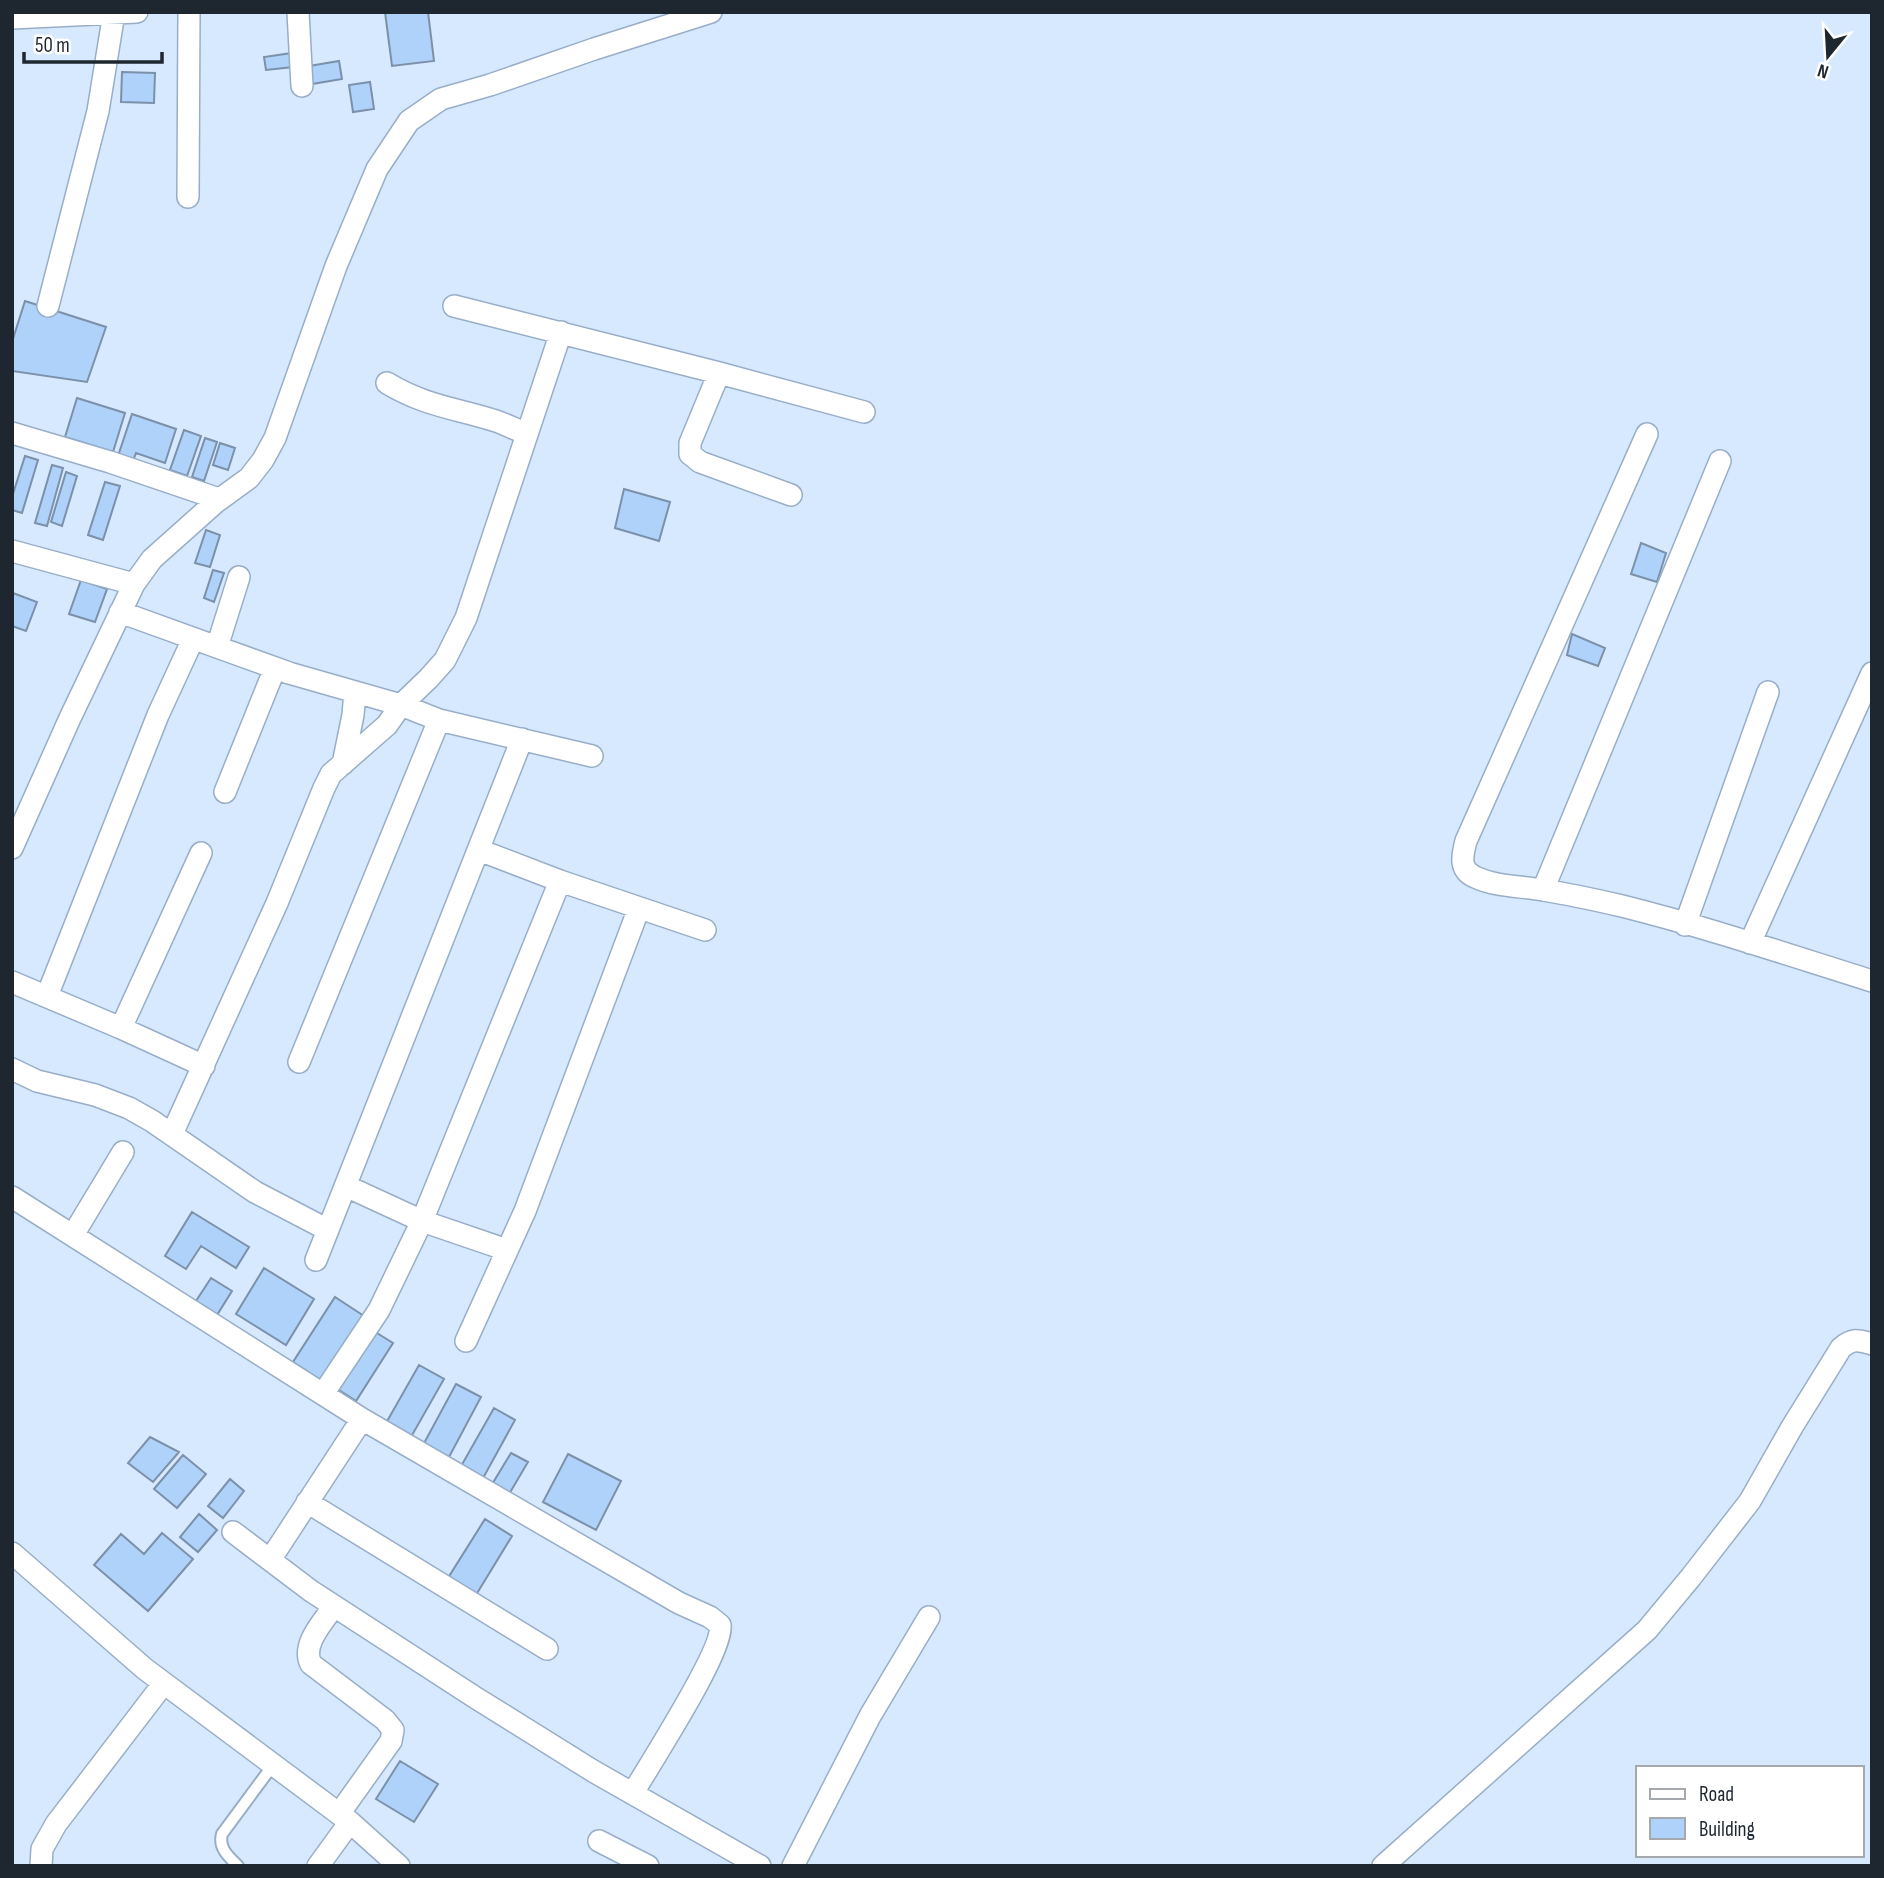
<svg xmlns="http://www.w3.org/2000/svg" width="1884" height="1878" font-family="'Sofia Sans Condensed',sans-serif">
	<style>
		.building { fill: #afd2fb; stroke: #7b90a9; stroke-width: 2 }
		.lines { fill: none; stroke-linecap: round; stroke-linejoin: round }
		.lane-casing { stroke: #98aec8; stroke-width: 14 }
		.street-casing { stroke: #98aec8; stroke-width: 24 }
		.lane { stroke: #fff; stroke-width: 10 }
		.street { stroke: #fff; stroke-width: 21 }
	</style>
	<rect width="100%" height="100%" fill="#d7e9ff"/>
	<path class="building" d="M 385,12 L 428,12 L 434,61 L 392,66 Z
		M 292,53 L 293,67 L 266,70 L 264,57 Z
		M 339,61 L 342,79 L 312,84 L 309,66 Z
		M 122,72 L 155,73 L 154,103 L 121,102 Z
		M 370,82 L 374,109 L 353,112 L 349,85 Z
		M 25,301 L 106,327 L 87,382 L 12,371 L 12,342 Z
		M 77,398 L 125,413 L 113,452 L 65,437 Z
		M 132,414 L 176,429 L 165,463 L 136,453 L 133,461 L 118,456 Z
		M 184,430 L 201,436 L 187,476 L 170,470 Z
		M 205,438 L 217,442 L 204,481 L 192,477 Z
		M 220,443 L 235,448 L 228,470 L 213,465 Z
		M 25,456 L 38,460 L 22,513 L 12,510 L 12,497 Z
		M 52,465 L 63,468 L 47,526 L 35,523 Z
		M 66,472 L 77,476 L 62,526 L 51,522 Z
		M 105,482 L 120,486 L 103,540 L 88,535 Z
		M 624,489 L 670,502 L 659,541 L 615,528 Z
		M 206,530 L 220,535 L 210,567 L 195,563 Z
		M 1641,543 L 1666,553 L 1657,582 L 1631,574 Z
		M 213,570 L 224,573 L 214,602 L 204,598 Z
		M 81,580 L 107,589 L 95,622 L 69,614 Z
		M 13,593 L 37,602 L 26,631 L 12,626 Z
		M 1572,634 L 1605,648 L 1598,666 L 1567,655 Z
		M 192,1212 L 249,1247 L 236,1268 L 201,1246 L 186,1269 L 165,1256 Z
		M 264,1268 L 314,1299 L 286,1345 L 236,1314 Z
		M 211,1278 L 232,1291 L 217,1315 L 196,1301 Z
		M 335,1297 L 364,1316 L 322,1381 L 293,1362 Z
		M 372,1330 L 393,1343 L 356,1401 L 336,1388 Z
		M 419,1365 L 444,1379 L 411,1437 L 386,1423 Z
		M 456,1384 L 481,1397 L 448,1459 L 423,1445 Z
		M 494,1408 L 515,1420 L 482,1480 L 460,1468 Z
		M 150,1437 L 179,1452 L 153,1482 L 128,1463 Z
		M 511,1453 L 528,1462 L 508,1496 L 491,1486 Z
		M 568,1454 L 621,1481 L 596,1530 L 543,1502 Z
		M 183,1455 L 206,1474 L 177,1508 L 154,1489 Z
		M 230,1479 L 244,1491 L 223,1518 L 208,1506 Z
		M 199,1514 L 217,1530 L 198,1552 L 180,1537 Z
		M 485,1519 L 512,1536 L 476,1595 L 448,1578 Z
		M 162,1533 L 193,1559 L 148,1611 L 94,1565 L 121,1534 L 144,1554 Z
		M 400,1761 L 438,1784 L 414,1822 L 376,1799 Z"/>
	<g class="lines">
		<defs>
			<path id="lane" d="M 238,1866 C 229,1857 218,1848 222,1834 L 273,1765"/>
			<path id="street" d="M 298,12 L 302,86
				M 12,18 L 137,12
				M 188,197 L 189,12
				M 48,306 L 98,111 L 114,13
				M 454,306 L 719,373 L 864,412
				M 719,373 L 690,443 L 690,454 L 700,462 L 791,495
				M 387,383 C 425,406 455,408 496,421 C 507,425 517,430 527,434
				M 12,433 L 110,462 L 219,499
				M 1647,434 L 1466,841 C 1462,856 1459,870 1475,877 C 1496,887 1521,886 1543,890 C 1569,894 1596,900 1622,906 C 1706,927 1789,955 1872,981
				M 12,551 L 134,584
				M 120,612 L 289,673 L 401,705 L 439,720 L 592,756
				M 217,647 L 239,577
				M 343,764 L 353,715 L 355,692
				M 225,792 L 275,668
				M 12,848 L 70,718 L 134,584 L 152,559 L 216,502 L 249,478 L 263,460 L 275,438 L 336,266 L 377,169 L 409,121 L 441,99 L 490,85 L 594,49 L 711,12
				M 479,850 L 560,881 L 705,930
				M 1543,890 L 1720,461
				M 1685,925 L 1768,692
				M 1750,943 L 1872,673
				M 12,982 L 121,1028 L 204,1066
				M 47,996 L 158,715 L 193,639
				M 121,1028 L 201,853
				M 299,1062 L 439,720
				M 12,1069 L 37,1081 L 95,1095 L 129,1108 L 152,1121 L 255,1192 L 328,1230
				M 172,1134 L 277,903 L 324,788 L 331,774 L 387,725 L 401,705 L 429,678 L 445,660 L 466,618 L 561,332
				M 346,1186 L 422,1221 L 507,1250
				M 12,1197 L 362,1419 L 679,1603 L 710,1617 L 720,1625 C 725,1649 649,1765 633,1793
				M 73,1235 L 123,1152
				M 316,1260 L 522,739
				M 466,1341 L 525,1211 L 639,908
				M 323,1394 L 379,1310 L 422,1221 L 560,881
				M 307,1502 L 547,1649
				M 233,1532 L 311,1591 L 476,1698 L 593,1771 L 760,1866
				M 12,1553 L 145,1669 L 350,1822 L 399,1866
				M 270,1560 L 362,1419
				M 334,1606 C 323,1622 301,1645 311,1664 L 385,1720 L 393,1730 L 391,1741 L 339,1814
				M 599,1841 L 648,1866
				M 41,1866 L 42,1849 L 56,1824 L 164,1683
				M 318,1866 L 350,1822
				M 793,1866 L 870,1716 L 929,1617
				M 1383,1866 L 1647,1630 L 1691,1577 L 1750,1501 L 1792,1427 L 1841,1348 C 1853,1338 1858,1340 1872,1344"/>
		</defs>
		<use href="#lane" class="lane-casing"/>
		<use href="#street" class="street-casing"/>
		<use href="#lane" class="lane"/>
		<use href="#street" class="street"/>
	</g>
	<rect width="1884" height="1878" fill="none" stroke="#1e2630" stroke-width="28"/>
	<rect x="1636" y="1766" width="228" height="91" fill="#ffffff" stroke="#a5a8ac" stroke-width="2"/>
	<rect x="1650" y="1789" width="35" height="10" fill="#ffffff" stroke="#a5a8ac" stroke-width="2"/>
	<text x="1699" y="1801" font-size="21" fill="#1e2630">Road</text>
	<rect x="1650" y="1818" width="35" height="21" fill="#afd2fb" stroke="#a5a8ac" stroke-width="2"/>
	<text x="1699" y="1836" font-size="21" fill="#1e2630">Building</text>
	<g transform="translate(1828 56) rotate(198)" stroke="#ffffff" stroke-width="5" paint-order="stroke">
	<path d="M0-5L12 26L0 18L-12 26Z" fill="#1e2630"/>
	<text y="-10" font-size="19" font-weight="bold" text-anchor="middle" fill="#1e2630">N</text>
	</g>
	<path d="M24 52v10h138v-10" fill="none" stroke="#1e2630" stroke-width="3.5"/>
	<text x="35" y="52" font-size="21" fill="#1e2630" stroke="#ffffff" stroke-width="5" paint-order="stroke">50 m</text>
</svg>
